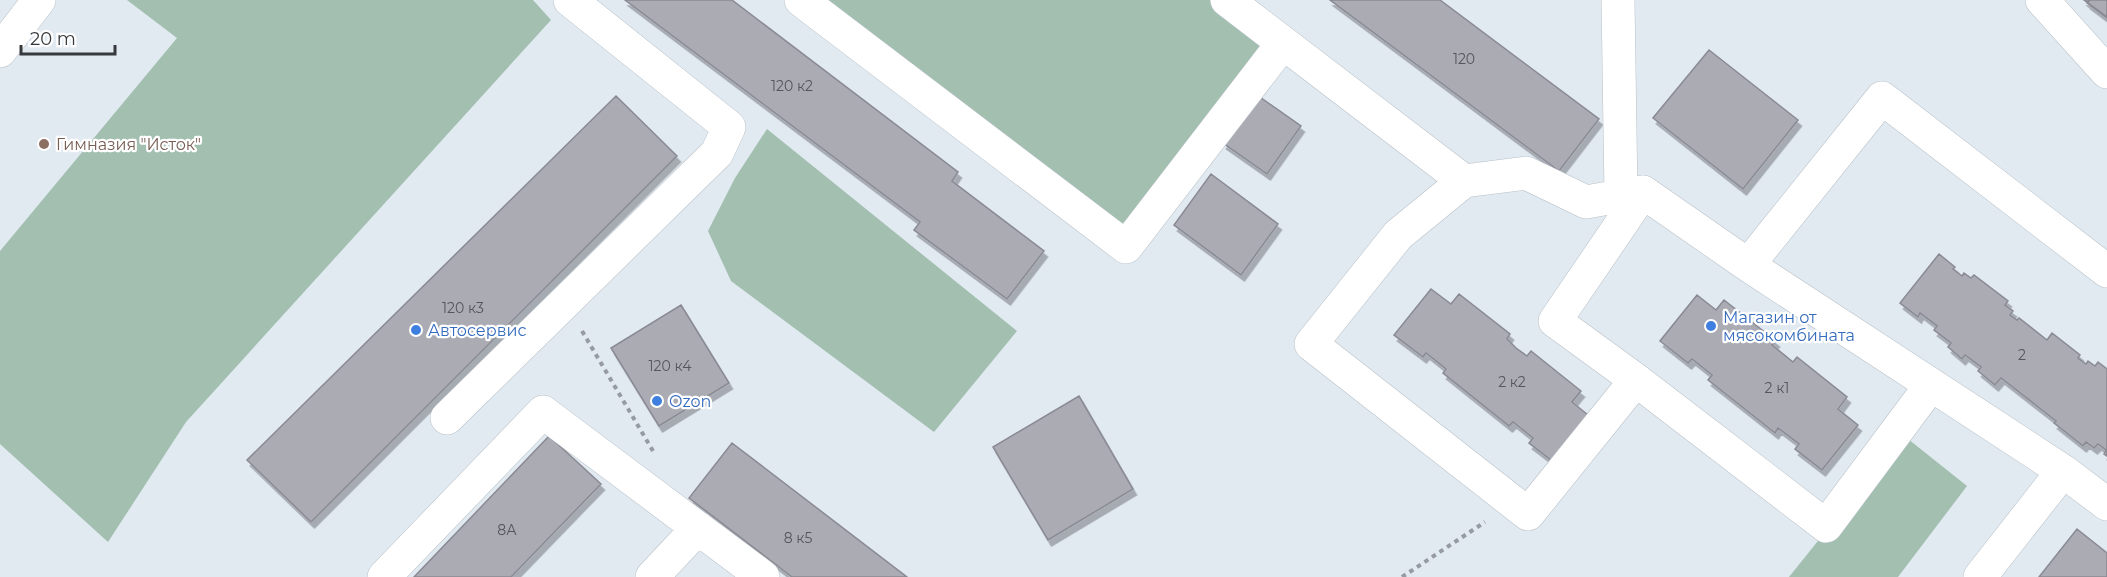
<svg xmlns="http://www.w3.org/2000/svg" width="2107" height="577" font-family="Montserrat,sans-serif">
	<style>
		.green { fill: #a2bfb0 }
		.building { fill: #ababb4; stroke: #8a8a93; stroke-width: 1.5; filter: url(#shadow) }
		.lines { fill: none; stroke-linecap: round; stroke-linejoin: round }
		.minor-casing { stroke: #b9c1c8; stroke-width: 34 }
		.path { stroke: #959ba1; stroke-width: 4; stroke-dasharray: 4.5 4.5; stroke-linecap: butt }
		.minor { stroke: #fff; stroke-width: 33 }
		.education-dot { fill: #8d6e63; stroke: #fff; stroke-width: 2 }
		.shop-dot { fill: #3f7fe0; stroke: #fff; stroke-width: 2 }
		.labels { text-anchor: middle; stroke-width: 4.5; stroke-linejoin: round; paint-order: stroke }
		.number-label { font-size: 14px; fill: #54565b }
		.education-label { font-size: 16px; fill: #785e54; stroke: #fff; text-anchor: start }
		.shop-label { font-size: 16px; fill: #366cbe; stroke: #fff; text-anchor: start }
	</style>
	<defs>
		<filter id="shadow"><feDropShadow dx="3.5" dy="6" stdDeviation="0" flood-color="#0004"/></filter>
	</defs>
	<rect width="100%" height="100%" fill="#e1e9f1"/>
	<path class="green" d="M 127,0 L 533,0 L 551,20 L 186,422 L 108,542 L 0,444 L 0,251 L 177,38 Z
		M 809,0 L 1210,0 L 1271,46 L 1124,238 Z
		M 767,129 L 1017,331 L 934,432 L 731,281 L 708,231 L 735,178 Z
		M 1903,435 L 1967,486 L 1898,577 L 1789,577 Z"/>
	<path class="building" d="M 625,0 L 732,0 L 958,172 L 952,181 L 1044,251 L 1007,299 L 914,230 L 920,222 Z
		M 1330,0 L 1440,0 L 1599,119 L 1559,171 Z
		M 2084,0 L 2107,0 L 2107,17 Z
		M 2090,0 L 2107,0 L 2107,18 L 2087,3 Z
		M 1709,50 L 1798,120 L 1743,189 L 1653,118 Z
		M 1257,95 L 1301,126 L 1267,174 L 1223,143 Z
		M 616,96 L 677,156 L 311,522 L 247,460 Z
		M 1211,174 L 1278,224 L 1241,275 L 1174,225 Z
		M 1939,254 L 1955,267 L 1953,269 L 1962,276 L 1964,273 L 1971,278 L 1974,275 L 2008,301 L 2005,305 L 2013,311 L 2010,315 L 2017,320 L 2019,318 L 2047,340 L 2052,333 L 2080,355 L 2078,358 L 2086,364 L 2088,361 L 2095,366 L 2098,362 L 2107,369 L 2107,456 L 2104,454 L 2106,450 L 2098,444 L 2094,448 L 2086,442 L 2083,446 L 2054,423 L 2056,421 L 2001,378 L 1995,385 L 1978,371 L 1981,367 L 1965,355 L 1962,359 L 1948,347 L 1951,343 L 1934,330 L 1937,326 L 1920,313 L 1918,317 L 1900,303 Z
		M 1431,289 L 1451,304 L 1459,294 L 1510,334 L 1507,339 L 1516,348 L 1527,356 L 1531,351 L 1581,391 L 1572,402 L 1593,419 L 1556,464 L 1529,443 L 1533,438 L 1513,422 L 1509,426 L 1443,373 L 1446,369 L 1426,353 L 1423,357 L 1394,335 Z
		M 1697,295 L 1716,310 L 1724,300 L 1776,341 L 1772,345 L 1793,362 L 1797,357 L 1847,397 L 1838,409 L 1858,425 L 1822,470 L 1795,449 L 1799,444 L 1778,428 L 1775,433 L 1708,380 L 1712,375 L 1692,359 L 1688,363 L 1660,341 Z
		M 681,305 L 729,383 L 659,426 L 611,348 Z
		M 1079,396 L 1133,489 L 1048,540 L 993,447 Z
		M 549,436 L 601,484 L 511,577 L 414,577 Z
		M 732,443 L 907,577 L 792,577 L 689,498 Z
		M 2077,529 L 2107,553 L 2107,577 L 2039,577 Z"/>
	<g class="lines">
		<defs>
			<path id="minor" d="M 801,0 L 1126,247 L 1283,43
				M 1227,0 L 1464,181 L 1526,173 L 1586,202 L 1643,192 L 1748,265 L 1882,98 L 2107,271
				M 1618,0 L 1621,196
				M 2042,0 L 2107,72
				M 0,51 L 39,0
				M 1464,181 L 1398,235 L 1311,344 L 1528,514 L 1636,380
				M 1643,192 L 1555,321 L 1636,380 L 1826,526 L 1931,385
				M 1748,265 L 2063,471 L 2107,504
				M 447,418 L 717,153 L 729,127 L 570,0
				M 384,577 L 543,412 L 763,577
				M 652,577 L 698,528
				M 1980,577 L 2063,471"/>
		</defs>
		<use href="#minor" class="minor-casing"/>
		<path class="path" d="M 582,331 L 653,451
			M 1402,577 L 1485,522"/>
		<use href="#minor" class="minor"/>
	</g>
	<circle class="education-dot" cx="44" cy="144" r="6"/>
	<g class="shop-dot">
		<circle cx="1711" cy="326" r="6"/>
		<circle cx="416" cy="330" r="6"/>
		<circle cx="657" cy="401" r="6"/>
	</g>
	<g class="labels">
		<g class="number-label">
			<text x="1464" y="64">120</text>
			<text x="792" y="91">120 к2</text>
			<text x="463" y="313">120 к3</text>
			<text x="2022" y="360">2</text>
			<text x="670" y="371">120 к4</text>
			<text x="1512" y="387">2 к2</text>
			<text x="1777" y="393">2 к1</text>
			<text x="507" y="535">8А</text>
			<text x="798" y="543">8 к5</text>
		</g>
		<g class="education-label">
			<text x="56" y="150">Гимназия "Исток"</text>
		</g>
		<g class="shop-label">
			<text x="1723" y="323">Магазин от<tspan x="1723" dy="18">мясокомбината</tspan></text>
			<text x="428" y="336">Автосервис</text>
			<text x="669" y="407">Ozon</text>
		</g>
	</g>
	<path d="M21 45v9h94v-9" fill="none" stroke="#373a3d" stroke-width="3"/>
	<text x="30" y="45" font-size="18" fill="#373a3d" stroke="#ffffff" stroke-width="4.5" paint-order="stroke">20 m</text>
</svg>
